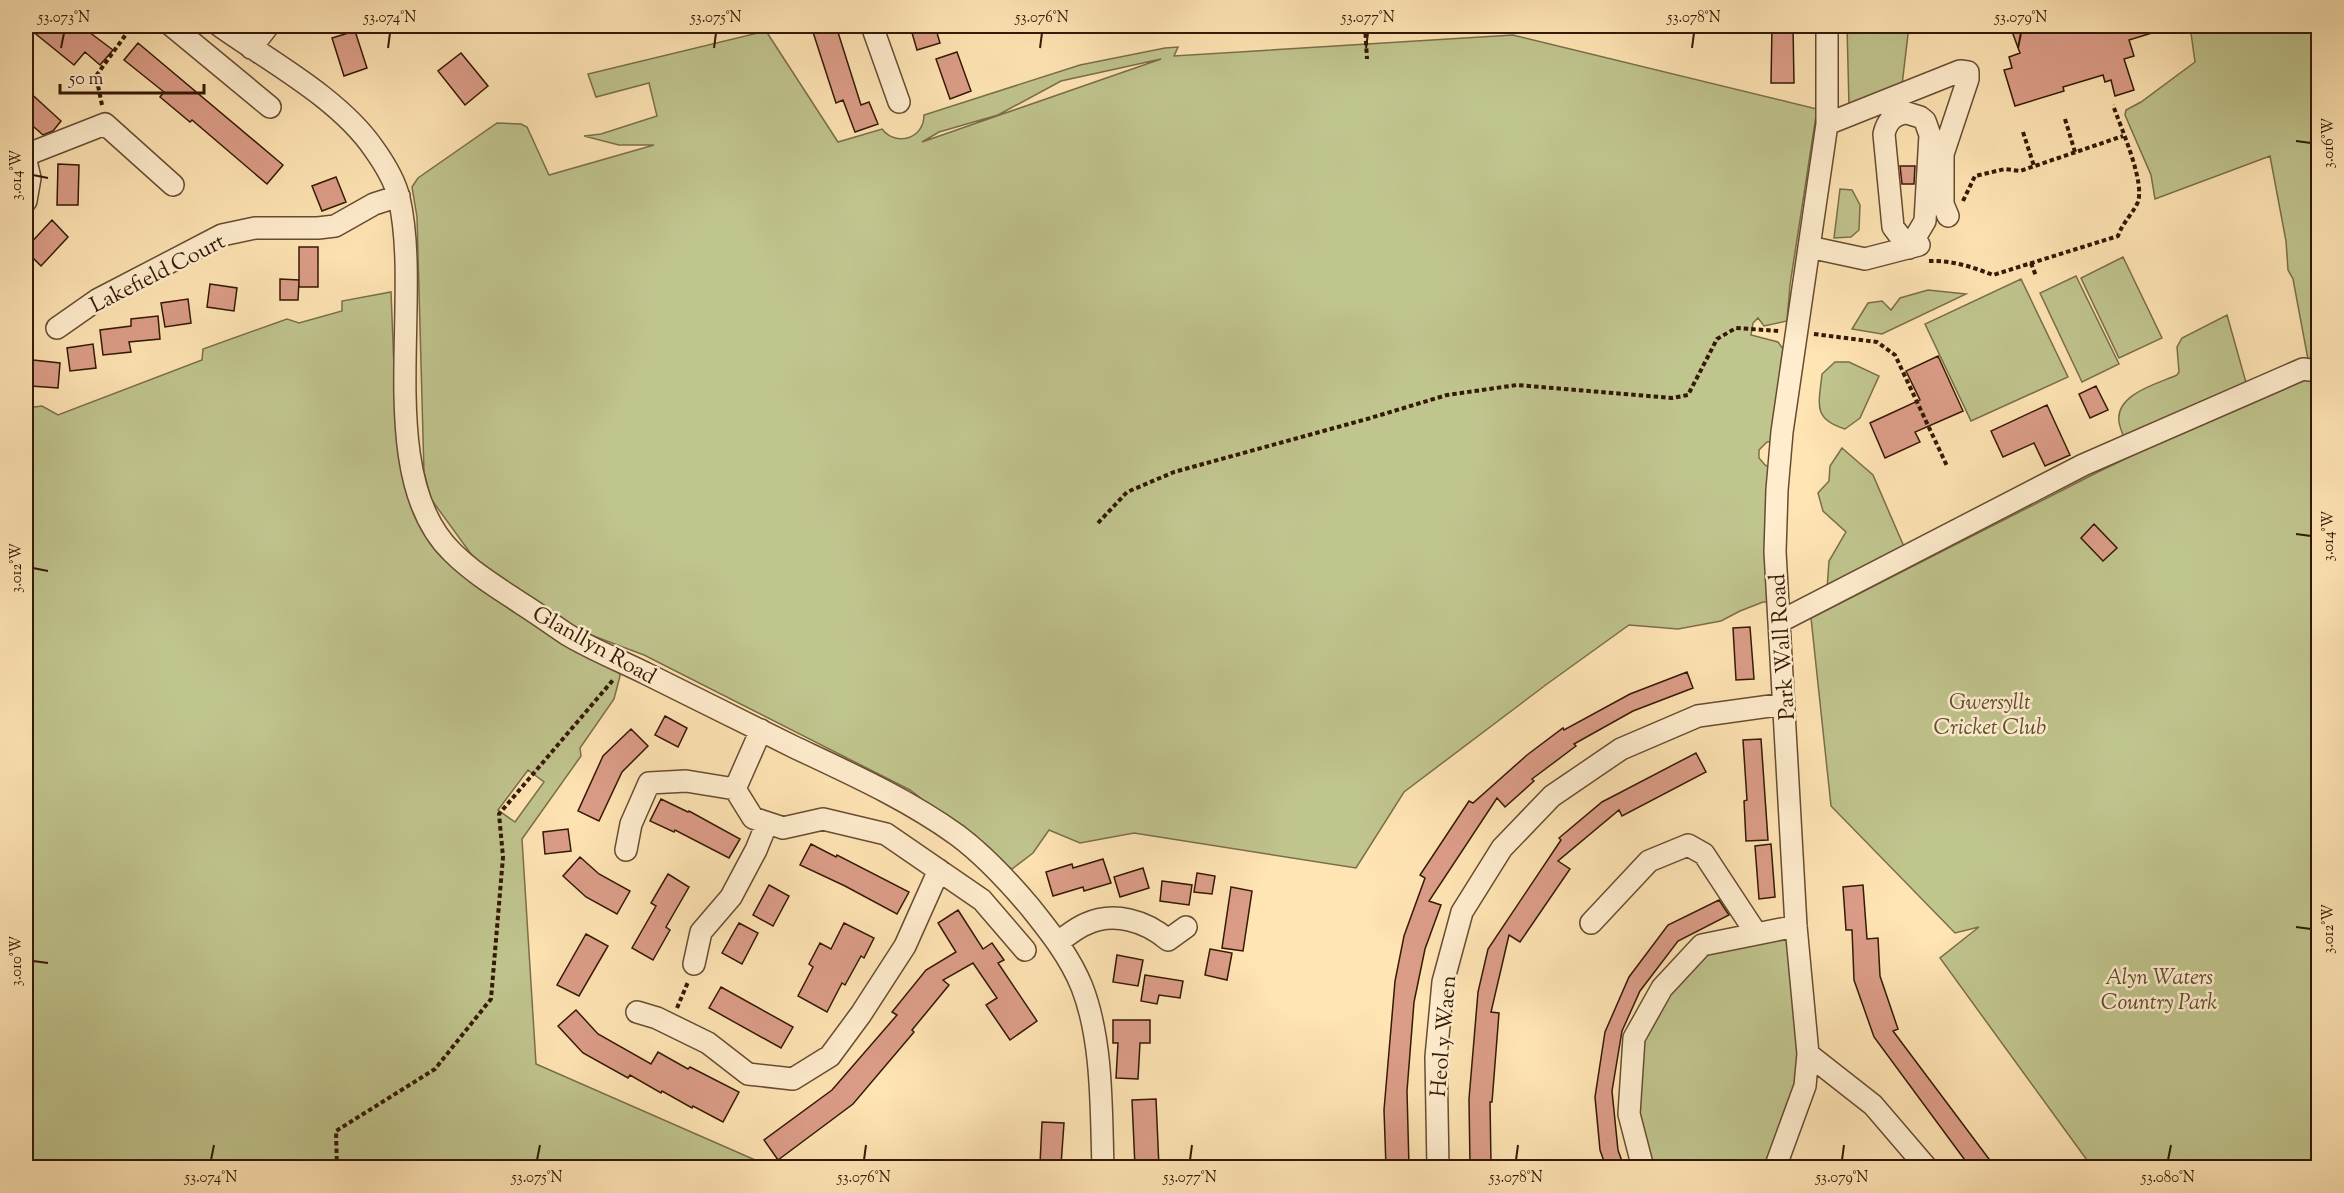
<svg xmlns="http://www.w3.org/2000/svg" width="2344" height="1193" font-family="'Sorts Mill Goudy',serif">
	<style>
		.green { fill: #c0c48d; stroke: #7a6e49; stroke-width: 1.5; fill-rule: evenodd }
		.building { fill: #dc9d88; stroke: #341905; stroke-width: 1.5 }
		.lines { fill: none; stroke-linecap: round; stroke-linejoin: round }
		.minor-casing { stroke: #674c31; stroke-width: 24 }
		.path { stroke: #341905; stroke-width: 4; stroke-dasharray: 4.5 3; stroke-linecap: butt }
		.minor { stroke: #ffedce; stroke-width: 21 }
		.ticks { fill: none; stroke: #341905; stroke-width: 2 }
		.labels { text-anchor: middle; stroke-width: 5; stroke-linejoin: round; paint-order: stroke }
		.street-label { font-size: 22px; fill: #341905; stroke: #ffedce }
		.park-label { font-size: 22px; font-style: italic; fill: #5e4c2e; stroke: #ffedce }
		.neatline { fill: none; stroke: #341905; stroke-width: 2 }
		.ticks-label { font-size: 15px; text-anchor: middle; fill: #341905 }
	</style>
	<rect width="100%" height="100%" fill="#ffe4b4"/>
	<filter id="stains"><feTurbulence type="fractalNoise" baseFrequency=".00333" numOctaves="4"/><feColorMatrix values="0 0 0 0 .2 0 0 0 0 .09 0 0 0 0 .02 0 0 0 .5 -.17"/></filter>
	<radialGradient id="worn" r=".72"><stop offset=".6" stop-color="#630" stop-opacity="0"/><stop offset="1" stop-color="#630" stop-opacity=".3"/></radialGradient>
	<path class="green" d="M 1847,26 L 1909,26 L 1902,85 L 1849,105 Z
		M 2190,26 L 2318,26 L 2318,1167 L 2092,1167 L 1940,958 L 1979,927 L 1955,933 L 1831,806 L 1811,618 L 2100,471 L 2310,370 L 2293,279 L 2288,270 L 2286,241 L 2270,156 L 2155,199 L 2151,175 L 2125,115 L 2126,110 L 2141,102 L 2195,62 Z
		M 766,31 L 838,142 L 882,129 C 896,147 924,139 924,115 L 1080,65 L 1165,48 L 1178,47 L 1174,56 L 1513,35 L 1817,109 L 1790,285 L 1787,321 L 1764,326 L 1758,318 L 1753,323 L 1751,335 L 1778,342 L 1783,349 L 1775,418 L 1776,441 L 1767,442 L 1759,450 L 1759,458 L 1765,465 L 1774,470 L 1771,602 L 1763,602 L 1740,611 L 1721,621 L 1678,629 L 1629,625 L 1547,684 L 1404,792 L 1356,868 L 1134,833 L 1080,843 L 1049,830 L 1033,853 L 1012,869 L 910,790 L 644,655 L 575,629 L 512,590 L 471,554 L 431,499 L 424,472 L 417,217 L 412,187 L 418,178 L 497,123 L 521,124 L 527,127 L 549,175 L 654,145 L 619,145 L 584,136 L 601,134 L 657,116 L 649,83 L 596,97 L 588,74 ZM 1161,59 L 922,142 L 939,132 L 998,115 L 1061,81 Z
		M 1840,189 L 1852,190 L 1860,205 L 1859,230 L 1851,237 L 1834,238 Z
		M 2123,257 L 2162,338 L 2119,358 L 2081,278 Z
		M 2076,276 L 2119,364 L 2082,382 L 2040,293 Z
		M 2021,279 L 2068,377 L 1971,421 L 1925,324 Z
		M 1928,290 L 1966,294 L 1882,334 L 1852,329 L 1868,303 L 1882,301 L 1891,310 L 1900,298 Z
		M 391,292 L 395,393 L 408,495 L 425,522 L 445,560 L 617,662 L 620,676 L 614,699 L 580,748 L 581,756 L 522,839 L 536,1064 L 771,1167 L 26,1168 L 26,408 L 42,406 L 58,415 L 202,360 L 203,349 L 287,319 L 299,323 L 342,311 L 342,301 ZM 528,770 L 544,782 L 515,822 L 498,810 Z
		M 2227,315 L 2247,386 L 2125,441 C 2123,435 2120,428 2119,422 C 2115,394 2157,384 2177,375 L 2179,372 L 2177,347 L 2182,338 Z
		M 1835,362 L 1849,362 L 1879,376 L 1860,418 L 1845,429 C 1812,419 1819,404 1822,374 Z
		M 1842,448 L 1873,475 L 1905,549 L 1827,589 L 1829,561 L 1846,532 L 1823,511 L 1818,493 L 1829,481 L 1830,466 Z
		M 1796,926 L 1808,1054 L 1775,1167 L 1643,1167 L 1634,1038 L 1702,945 Z"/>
	<path class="building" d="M 26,26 L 81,26 L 113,50 L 100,65 L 85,52 L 74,65 Z
		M 811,26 L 836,26 L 861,105 L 869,102 L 878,124 L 855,132 L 843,100 L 836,103 Z
		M 910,26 L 935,26 L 940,43 L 917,50 Z
		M 1772,26 L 1793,26 L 1794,83 L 1771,83 Z
		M 2010,26 L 2164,26 L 2165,29 L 2129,40 L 2134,56 L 2124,59 L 2134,90 L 2115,96 L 2111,80 L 2105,82 L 2103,75 L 2063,87 L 2064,91 L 2015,106 L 2004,70 L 2012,68 L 2009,57 L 2020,53 Z
		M 355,31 L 367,68 L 344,76 L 332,38 Z
		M 138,43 L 283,165 L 267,184 L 192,120 L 190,122 L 160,97 L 164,92 L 124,60 Z
		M 957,52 L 971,91 L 950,99 L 936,59 Z
		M 461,53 L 488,86 L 465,105 L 438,71 Z
		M 26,89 L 61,121 L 53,131 L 43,135 L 26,120 Z
		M 58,164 L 79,165 L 78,205 L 57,205 Z
		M 1900,166 L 1915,166 L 1914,184 L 1902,184 Z
		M 336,177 L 346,202 L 322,211 L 312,186 Z
		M 52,220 L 68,237 L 41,266 L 26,251 L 26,248 Z
		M 299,247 L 318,247 L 318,287 L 299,287 Z
		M 280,279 L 299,280 L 298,300 L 280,300 Z
		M 210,284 L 237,288 L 234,311 L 207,307 Z
		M 188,299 L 191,323 L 165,327 L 161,303 Z
		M 158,316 L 160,339 L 129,342 L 131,352 L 103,355 L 100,330 L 131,326 L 131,319 Z
		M 93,344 L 96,368 L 70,371 L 67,348 Z
		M 1938,356 L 1963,411 L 1915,432 L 1920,442 L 1885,458 L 1870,423 L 1920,400 L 1906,371 Z
		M 33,360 L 60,363 L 58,388 L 31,386 Z
		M 2096,386 L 2108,410 L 2090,418 L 2079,394 Z
		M 2047,405 L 2070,455 L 2045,466 L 2034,443 L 2003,457 L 1991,431 Z
		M 2094,524 L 2117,548 L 2103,561 L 2081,538 Z
		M 1750,627 L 1754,679 L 1736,680 L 1733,628 Z
		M 1687,672 L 1693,688 L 1633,711 L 1574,744 L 1576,746 L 1532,779 L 1534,781 L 1505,807 L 1497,798 L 1429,901 L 1441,905 L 1425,949 L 1414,1002 L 1407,1091 L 1409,1167 L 1386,1167 L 1384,1110 L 1395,981 L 1404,936 L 1425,878 L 1420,875 L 1469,801 L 1473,803 L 1527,755 L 1563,728 L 1564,730 L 1630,694 Z
		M 665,716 L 687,728 L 678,747 L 655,735 Z
		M 631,729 L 648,746 L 622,772 L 599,821 L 578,811 L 603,756 Z
		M 1761,739 L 1768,840 L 1746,841 L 1744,801 L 1747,800 L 1743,740 Z
		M 1696,753 L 1706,772 L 1622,816 L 1619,810 L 1558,861 L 1570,869 L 1520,942 L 1509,935 L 1491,1012 L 1499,1013 L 1492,1102 L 1490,1102 L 1491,1164 L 1470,1165 L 1469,1099 L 1478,992 L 1488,949 L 1561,840 L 1559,838 L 1602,802 Z
		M 661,799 L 688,812 L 689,811 L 740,839 L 729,858 L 675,830 L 674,832 L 650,821 Z
		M 568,829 L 571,851 L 545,854 L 543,832 Z
		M 811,844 L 836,857 L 837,855 L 909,892 L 897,914 L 845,886 L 800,865 Z
		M 1771,844 L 1775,897 L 1759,899 L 1755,846 Z
		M 580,857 L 599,874 L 630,891 L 617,914 L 586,897 L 563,876 Z
		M 1103,859 L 1111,883 L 1084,891 L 1083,887 L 1053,896 L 1046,872 L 1072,864 L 1073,868 Z
		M 1143,868 L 1149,888 L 1120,897 L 1114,877 Z
		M 1197,873 L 1215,876 L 1212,894 L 1194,892 Z
		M 668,874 L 689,887 L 666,927 L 670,930 L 653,960 L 632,948 L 656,906 L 651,903 Z
		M 1162,881 L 1192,885 L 1189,905 L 1160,901 Z
		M 769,885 L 789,896 L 773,926 L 753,915 Z
		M 1863,885 L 1867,939 L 1878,938 L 1880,976 L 1898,1029 L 1893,1031 L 1995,1167 L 1970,1167 L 1874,1037 L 1854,980 L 1852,930 L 1846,930 L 1843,887 Z
		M 1231,887 L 1252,891 L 1243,951 L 1222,948 Z
		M 1719,900 L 1729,915 L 1678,941 L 1640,991 L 1622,1031 L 1612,1091 L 1618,1150 L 1624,1167 L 1606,1167 L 1600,1150 L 1595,1097 L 1605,1032 L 1629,977 L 1668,925 Z
		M 958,910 L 983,949 L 992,943 L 1004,960 L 998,963 L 1037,1021 L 1010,1040 L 986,1005 L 997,998 L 973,963 L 943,980 L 949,985 L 912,1030 L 914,1032 L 853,1104 L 778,1160 L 764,1140 L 832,1090 L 897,1015 L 892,1012 L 926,970 L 956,952 L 938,923 Z
		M 739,923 L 758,933 L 742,964 L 722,953 Z
		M 844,923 L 874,938 L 864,958 L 861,956 L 845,985 L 842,983 L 827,1012 L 798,996 L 813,967 L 809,964 L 820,943 L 831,949 Z
		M 586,934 L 608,946 L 579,996 L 557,985 Z
		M 1210,949 L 1232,953 L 1227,980 L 1205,975 Z
		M 1117,955 L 1143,960 L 1138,986 L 1113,982 Z
		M 1145,975 L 1183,981 L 1180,998 L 1159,995 L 1157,1004 L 1141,1001 Z
		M 721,987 L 793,1027 L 781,1048 L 709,1008 Z
		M 576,1010 L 598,1034 L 651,1064 L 658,1052 L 688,1069 L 690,1067 L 739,1092 L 723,1122 L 693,1106 L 692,1108 L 662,1091 L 661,1093 L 630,1075 L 628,1078 L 583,1053 L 558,1026 Z
		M 1113,1020 L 1150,1020 L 1150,1043 L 1140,1043 L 1138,1079 L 1116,1078 L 1118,1043 L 1113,1043 Z
		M 1156,1099 L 1159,1167 L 1135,1167 L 1132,1100 Z
		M 1042,1122 L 1064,1123 L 1061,1165 L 1040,1164 Z"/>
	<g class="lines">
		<defs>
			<path id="minor" d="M 172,26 L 270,107
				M 220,26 C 269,61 339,98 374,149 C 384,163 395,181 399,198 C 423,300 373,475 452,552 C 473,573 498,588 522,604 C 538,614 553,625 568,635 C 593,650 621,661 647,674 C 697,699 746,723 796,748 C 851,774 907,799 957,835 C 984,855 1008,881 1030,907 C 1050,932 1070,957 1082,987 C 1103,1041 1101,1110 1103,1168
				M 872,26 L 899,102
				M 251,48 L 268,26
				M 1907,113 L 1920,117 L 1925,121 L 1930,135 L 1925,221 L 1909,248 L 1893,227 L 1884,134 C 1887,121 1894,114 1907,113 Z
				M 1827,124 L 1960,71 L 1968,72 L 1968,79 L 1943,154 L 1943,204 L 1948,216
				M 26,155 L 105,124 L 173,185
				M 26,161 L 30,178 L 26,201
				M 1809,247 L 1865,259 L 1919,245
				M 57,328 L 97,300 L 222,235 L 255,228 L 318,228 L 335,226 L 374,204 L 399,196
				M 1779,622 L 2083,465 L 2303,369 L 2310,370
				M 761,730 L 735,789 L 753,818 L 783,828 L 823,819 L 886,834 L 982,900 L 1025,950
				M 626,850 L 631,824 L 649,783 L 686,781 L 735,789
				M 1591,923 L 1649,861 L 1688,845 L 1704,854 L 1756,933
				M 1058,942 C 1067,936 1076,928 1086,924 C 1114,911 1146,921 1168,940 L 1186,927
				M 694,964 L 701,932 L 731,897 L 756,850 L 767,823
				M 637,1012 L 657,1018 L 708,1043 L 748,1074 L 793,1079 L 830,1056 L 861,1014 L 905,946 L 939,870
				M 1808,1054 L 1873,1105 L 1927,1168
				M 1438,1168 L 1436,1057 L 1443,982 L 1462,912 L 1502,848 L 1552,796 L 1621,749 L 1698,716 L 1784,704
				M 1643,1168 L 1629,1114 L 1634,1038 L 1662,988 L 1702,945 L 1796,926
				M 1775,1168 L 1805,1086 L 1808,1054 L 1796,926 L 1779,622 L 1775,552 L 1777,490 L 1782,432 L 1827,124 L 1827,26"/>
		</defs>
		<use href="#minor" class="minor-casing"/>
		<path class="path" d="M 1365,26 L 1367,59
			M 102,105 L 96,76 L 132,26
			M 2065,119 L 2075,152
			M 2023,132 L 2034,166
			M 1963,201 L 1975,176 L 2005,169 L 2020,171 L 2123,136
			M 1929,261 C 1951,260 1973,267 1993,275 L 2118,236 C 2123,222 2131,216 2137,204 C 2147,185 2120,126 2113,105
			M 2031,263 L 2036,276
			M 1814,334 L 1877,342 L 1895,355 L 1947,466
			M 1098,523 L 1127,492 L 1174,472 L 1367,419 L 1447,395 L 1517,385 L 1672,398 L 1688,395 L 1717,339 L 1736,328 L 1779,331
			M 677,1008 L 688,982
			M 337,1168 L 336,1131 L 435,1069 L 491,999 L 503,857 L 499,814 L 613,680"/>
		<use href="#minor" class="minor"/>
	</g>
	<path class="ticks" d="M 61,48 L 64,33M 388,48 L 390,33M 714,48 L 716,33M 1040,48 L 1042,33M 1366,48 L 1368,33M 1692,48 L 1694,33M 2018,48 L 2021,33M 2296,141 L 2311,143M 33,175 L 48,178M 2296,534 L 2311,536M 33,568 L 48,571M 2296,927 L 2311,929M 33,961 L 48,963M 211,1160 L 214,1145M 537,1160 L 540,1145M 864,1160 L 866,1145M 1190,1160 L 1192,1145M 1516,1160 L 1518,1145M 1842,1160 L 1844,1145M 2168,1160 L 2171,1145"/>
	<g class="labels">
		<g class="street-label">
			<text transform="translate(157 272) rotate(-27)" y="8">Lakefield Court</text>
			<text transform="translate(595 644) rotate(29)" y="8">Glanllyn Road</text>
			<text transform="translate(1781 647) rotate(-94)" y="8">Park Wall Road</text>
			<text transform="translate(1442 1036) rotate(-85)" y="8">Heol y Waen</text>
		</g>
		<g class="park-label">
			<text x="1990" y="709">Gwersyllt<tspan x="1990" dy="25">Cricket Club</tspan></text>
			<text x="2159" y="984">Alyn Waters<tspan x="2159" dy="25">Country Park</tspan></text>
		</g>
	</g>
	<rect width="2344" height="1193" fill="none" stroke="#ffe4b4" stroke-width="66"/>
	<path d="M60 84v9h144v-9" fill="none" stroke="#341905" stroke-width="3"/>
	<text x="69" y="84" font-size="18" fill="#341905" stroke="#ffedce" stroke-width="4.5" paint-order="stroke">50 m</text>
	<rect x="33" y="33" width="2278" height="1127" class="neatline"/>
	<g class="ticks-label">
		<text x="64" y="22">53.073°N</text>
		<text x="390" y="22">53.074°N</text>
		<text x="716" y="22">53.075°N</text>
		<text x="1042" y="22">53.076°N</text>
		<text x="1368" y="22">53.077°N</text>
		<text x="1694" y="22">53.078°N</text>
		<text x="2021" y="22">53.079°N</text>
		<text transform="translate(2328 143) rotate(-90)" y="5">3.016°W</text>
		<text transform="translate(16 175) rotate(-90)" y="5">3.014°W</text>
		<text transform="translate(2328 536) rotate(-90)" y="5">3.014°W</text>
		<text transform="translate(16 568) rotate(-90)" y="5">3.012°W</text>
		<text transform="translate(2328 929) rotate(-90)" y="5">3.012°W</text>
		<text transform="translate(16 961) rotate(-90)" y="5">3.010°W</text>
		<text x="211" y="1182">53.074°N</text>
		<text x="537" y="1182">53.075°N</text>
		<text x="864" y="1182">53.076°N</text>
		<text x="1190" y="1182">53.077°N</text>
		<text x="1516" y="1182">53.078°N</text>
		<text x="1842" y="1182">53.079°N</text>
		<text x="2168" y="1182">53.080°N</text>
	</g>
	<rect width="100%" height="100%" filter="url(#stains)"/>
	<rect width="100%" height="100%" fill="url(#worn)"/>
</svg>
